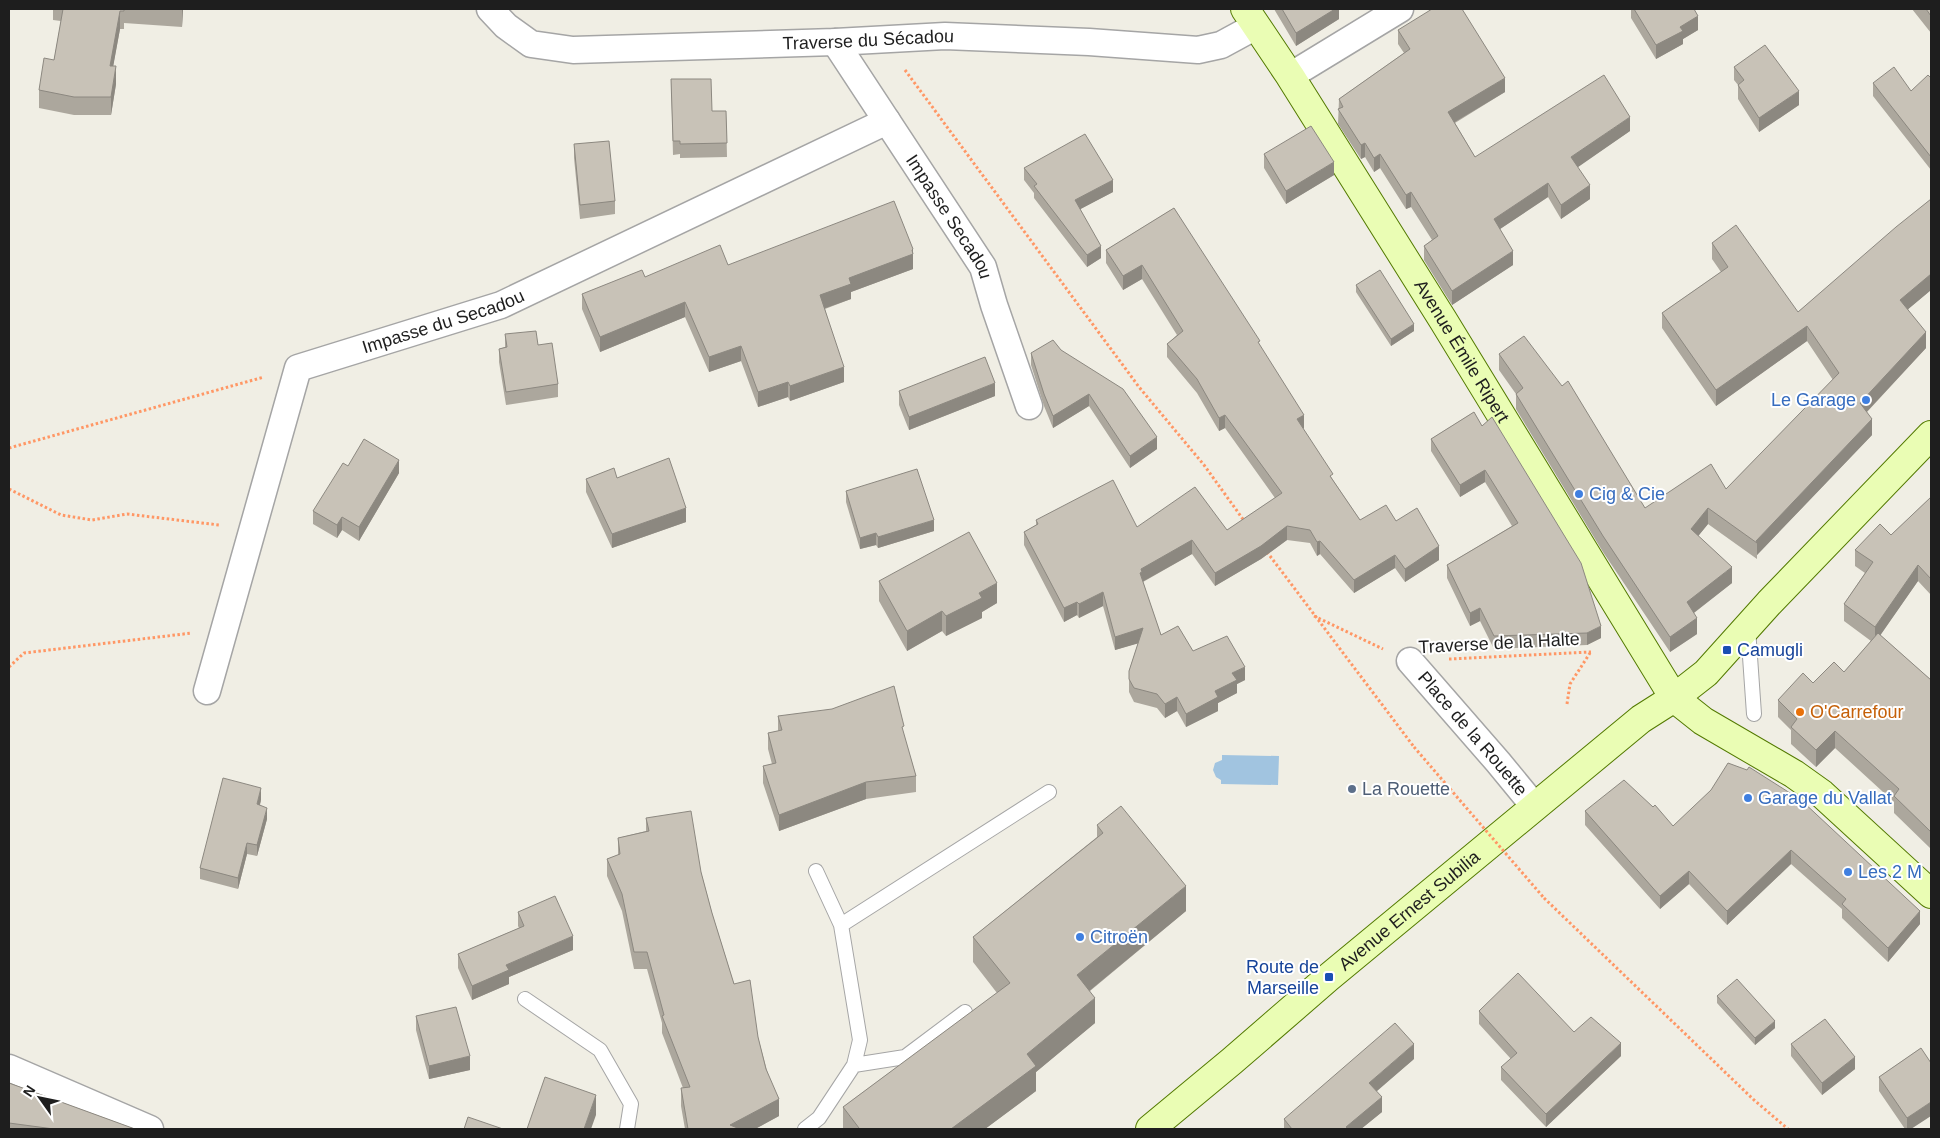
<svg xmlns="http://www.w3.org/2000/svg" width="1940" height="1138" font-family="Helvetica,sans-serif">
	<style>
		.water { fill: #a1c4e0 }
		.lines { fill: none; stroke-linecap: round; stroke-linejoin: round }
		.lane-casing { stroke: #a5a5a5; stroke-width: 16 }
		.street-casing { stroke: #a5a5a5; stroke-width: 29 }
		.secondary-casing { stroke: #537a00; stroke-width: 30 }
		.path { stroke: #ff9765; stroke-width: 3; stroke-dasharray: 2.5 2.5; stroke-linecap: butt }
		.lane { stroke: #fff; stroke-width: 14 }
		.street { stroke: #fff; stroke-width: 26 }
		.secondary { stroke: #eafdb4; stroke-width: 28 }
		.path-bridge { stroke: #ff9765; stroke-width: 3; stroke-dasharray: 2.5 2.5; stroke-linecap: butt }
		.wall { fill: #aca79d }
		.shaded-wall { fill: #8c8880 }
		.building { fill: #c8c2b7; stroke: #8c8880 }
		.shop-dot { fill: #3f7fe0; stroke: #fff; stroke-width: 2 }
		.transit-dot { fill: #1a4fb4; stroke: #fff; stroke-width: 2 }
		.food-dot { fill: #e8710a; stroke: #fff; stroke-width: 2 }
		.service-dot { fill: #5c6f8a; stroke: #fff; stroke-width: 2 }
		.labels { text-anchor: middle; stroke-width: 4; stroke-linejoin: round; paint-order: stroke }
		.street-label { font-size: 18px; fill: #1e1e1e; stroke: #fff }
		.shop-label { font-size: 18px; fill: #366cbe; stroke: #fff; text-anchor: start }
		.transit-label { font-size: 18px; fill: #164399; stroke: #fff; text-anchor: start }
		.food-label { font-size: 18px; fill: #c56008; stroke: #fff; text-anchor: start }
		.service-label { font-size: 18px; fill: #4e5e75; stroke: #fff; text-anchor: start }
	</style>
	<rect width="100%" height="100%" fill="#f0eee4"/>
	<path class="water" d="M 1222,755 L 1279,756 L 1278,785 L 1221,784 L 1221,780 L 1216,777 L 1213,770 L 1215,763 L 1222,760 Z"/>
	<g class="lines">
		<defs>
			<path id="lane" d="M 1748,628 L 1754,714
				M 816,871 L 841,925 L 860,1040 L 854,1065
				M 841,925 L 1049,792
				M 525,999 L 600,1050 L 631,1104 L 627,1129
				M 805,1129 L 819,1118 L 854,1065 L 905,1057 L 965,1012"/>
			<g id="street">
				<path id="s1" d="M 490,9 L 506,26 L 531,44 L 573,50 L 835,42 L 945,36 L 1089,42 L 1198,50 L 1221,45 L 1256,26"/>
				<path id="s2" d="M 835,42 L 983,267 L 994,305 L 1029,406"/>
				<path d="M 1290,76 L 1400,9"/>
				<path id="s3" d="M 1410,661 L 1498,762 L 1535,807"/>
				<path id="s4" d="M 207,691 L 298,368 L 501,305 L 887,121"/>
				<path d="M 9,1068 L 150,1129"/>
			</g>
			<g id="secondary">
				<path id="s5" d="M 1245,9 L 1290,76 L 1443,320 L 1674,698 L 1703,721 L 1794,774 L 1822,794 L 1931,894"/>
				<path id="s6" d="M 1150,1129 L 1232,1061 L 1329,977 L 1641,719 L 1674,698 L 1706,673 L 1769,603 L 1931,435"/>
			</g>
		</defs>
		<use href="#lane" class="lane-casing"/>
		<use href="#street" class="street-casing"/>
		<use href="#secondary" class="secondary-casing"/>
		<path class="path" d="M 905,70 L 1139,387 L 1204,465 L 1245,522
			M 9,448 L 264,377
			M 9,489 L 61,515 L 92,520 L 127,514 L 219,525
			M 1267,552 L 1414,747
			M 1314,616 L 1383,649
			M 1449,659 L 1591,652
			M 9,667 L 24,653 L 192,633
			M 1567,704 L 1570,684 L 1590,653
			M 1544,898 L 1754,1100 L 1788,1129"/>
		<use href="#lane" class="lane"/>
		<use href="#street" class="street"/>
		<use href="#secondary" class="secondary"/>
		<path class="path-bridge" d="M 1414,747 L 1544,898"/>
	</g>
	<path class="wall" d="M 53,9 L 183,9 L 182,27 L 124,23 L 124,29 L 120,29 L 113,66 L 116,84 L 111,115 L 74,115 L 39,108 L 39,90 L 54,60 L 61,21 L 53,20 Z
		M 1274,9 L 1339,9 L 1339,19 L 1296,46 Z
		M 1631,9 L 1694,9 L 1698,30 L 1683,39 L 1683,44 L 1656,59 L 1631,18 Z
		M 1912,9 L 1931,9 L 1931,33 Z
		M 1398,30 L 1505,92 L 1455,123 L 1475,157 L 1630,131 L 1577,167 L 1590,199 L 1561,219 L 1548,197 L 1500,229 L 1513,265 L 1452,305 L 1424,260 L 1424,246 L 1432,240 L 1411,207 L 1406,209 L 1380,168 L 1374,172 L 1365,157 L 1361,159 L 1338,124 L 1339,99 L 1404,53 L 1398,44 Z
		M 1734,67 L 1799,105 L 1759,132 L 1738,99 L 1738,85 L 1734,80 Z
		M 1931,78 L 1931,170 L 1873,96 L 1873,83 L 1911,91 Z
		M 671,79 L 712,111 L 726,111 L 727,157 L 680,158 L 680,154 L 673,155 Z
		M 574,144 L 615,201 L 615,214 L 580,219 L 574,158 Z
		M 1264,154 L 1334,175 L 1286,204 L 1264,168 Z
		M 1024,168 L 1113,192 L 1080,209 L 1101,258 L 1087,267 L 1034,198 L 1034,193 L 1024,180 Z
		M 1931,199 L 1931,290 L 1908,309 L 1926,348 L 1867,412 L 1872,435 L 1757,555 L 1757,559 L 1708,524 L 1698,536 L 1732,583 L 1694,613 L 1697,634 L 1670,652 L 1603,552 L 1516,409 L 1516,394 L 1499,370 L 1499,354 L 1645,508 L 1726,489 L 1833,380 L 1807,341 L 1716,406 L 1662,328 L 1662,313 L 1721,272 L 1712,259 L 1712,243 L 1798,312 Z
		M 1174,208 L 1260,346 L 1304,428 L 1303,429 L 1333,480 L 1360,520 L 1396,521 L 1439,560 L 1405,582 L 1395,568 L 1354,593 L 1320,554 L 1317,556 L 1310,543 L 1287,540 L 1261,559 L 1215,586 L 1192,554 L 1143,582 L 1161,635 L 1193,651 L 1245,680 L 1237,684 L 1237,693 L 1218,703 L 1218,711 L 1186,727 L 1177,711 L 1165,718 L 1157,708 L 1134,702 L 1129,692 L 1129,671 L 1138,643 L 1115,650 L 1103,606 L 1079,618 L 1077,615 L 1064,622 L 1024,545 L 1024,532 L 1036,525 L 1036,520 L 1137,527 L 1227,530 L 1275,498 L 1225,428 L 1219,431 L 1197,393 L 1167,357 L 1167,344 L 1177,335 L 1142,279 L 1123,290 L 1106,263 L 1106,250 Z
		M 913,249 L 913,269 L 851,292 L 851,299 L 825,309 L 844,382 L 790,401 L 788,397 L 758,407 L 741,361 L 709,372 L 685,317 L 600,352 L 582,309 L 582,294 L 645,277 L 728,265 Z
		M 1356,285 L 1414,331 L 1391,346 L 1356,292 Z
		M 505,334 L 558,384 L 558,397 L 506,405 L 499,362 L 499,349 L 505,347 Z
		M 1061,350 L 1157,449 L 1130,468 L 1089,406 L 1053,428 L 1044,406 L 1031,365 L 1031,353 Z
		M 899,391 L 995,396 L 909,430 L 899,405 Z
		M 1474,412 L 1601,638 L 1587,645 L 1494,649 L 1480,621 L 1470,626 L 1447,578 L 1447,565 L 1512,526 L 1485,482 L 1460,497 L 1431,451 L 1431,439 Z
		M 348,466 L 399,473 L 359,541 L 342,530 L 337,538 L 313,524 L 313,511 Z
		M 617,478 L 686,522 L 612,548 L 586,492 L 586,479 Z
		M 846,491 L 934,531 L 878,548 L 876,545 L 860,549 L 846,502 Z
		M 1931,497 L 1931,595 L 1918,581 L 1880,635 L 1931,680 L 1931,849 L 1894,813 L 1894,802 L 1835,748 L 1816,767 L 1791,744 L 1791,730 L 1778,717 L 1778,700 L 1813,683 L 1844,672 L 1871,641 L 1844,621 L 1844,604 L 1865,573 L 1855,566 L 1855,550 L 1891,535 Z
		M 879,581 L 997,603 L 982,612 L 982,618 L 946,636 L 942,631 L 907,651 L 879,601 Z
		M 778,716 L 904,735 L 916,776 L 916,792 L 866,799 L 779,831 L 763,783 L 763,766 L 772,764 L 768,749 L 768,733 L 778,731 Z
		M 1747,770 L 1920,924 L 1888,962 L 1842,918 L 1842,909 L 1791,864 L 1727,925 L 1689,884 L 1660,909 L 1585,825 L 1585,811 L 1673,826 Z
		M 261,800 L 260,805 L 267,819 L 257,856 L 247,854 L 238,889 L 200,879 L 200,868 Z
		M 646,818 L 701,872 L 712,913 L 734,984 L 758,1037 L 779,1116 L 755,1129 L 685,1129 L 681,1106 L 681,1088 L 683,1088 L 662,1033 L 662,1023 L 647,969 L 634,969 L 622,911 L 607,876 L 607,859 L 618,855 L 618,838 L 646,831 Z
		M 1097,825 L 1186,911 L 1090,991 L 1095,1023 L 1036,1072 L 1036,1091 L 985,1129 L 843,1129 L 843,1107 L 997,993 L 973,962 L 973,937 L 1097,837 Z
		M 518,912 L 573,950 L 509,977 L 509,984 L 472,1000 L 458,968 L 458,954 L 519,928 L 518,926 Z
		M 1717,996 L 1775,1028 L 1755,1045 L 1717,1003 Z
		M 1479,1011 L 1621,1056 L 1546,1127 L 1501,1080 L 1501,1067 L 1511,1059 L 1479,1024 Z
		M 416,1016 L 470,1070 L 429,1079 L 416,1030 Z
		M 1791,1044 L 1855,1069 L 1822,1095 L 1791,1056 Z
		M 1921,1048 L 1911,1129 L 1905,1129 L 1879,1091 L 1879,1077 Z
		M 1414,1059 L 1376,1091 L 1382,1112 L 1361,1129 L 1284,1129 L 1284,1119 Z
		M 9,1083 L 135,1129 L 9,1129 Z"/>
	<path class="shaded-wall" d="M 182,9 L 183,9 L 182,27 Z
		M 1335,9 L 1339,9 L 1339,19 L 1296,46 L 1296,33 Z
		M 120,11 L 120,29 L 110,84 L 110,66 Z
		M 1698,16 L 1698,30 L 1683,39 L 1683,44 L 1656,59 L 1656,45 L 1680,27 Z
		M 116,66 L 116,84 L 111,115 L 111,97 Z
		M 1505,78 L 1505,92 L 1448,126 L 1448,112 Z
		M 1799,91 L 1799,105 L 1759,132 L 1759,118 Z
		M 1630,117 L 1630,131 L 1571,172 L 1571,157 Z
		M 1365,143 L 1365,157 L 1361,159 L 1361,145 Z
		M 1380,154 L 1380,168 L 1374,172 L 1374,158 Z
		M 1334,162 L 1334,175 L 1286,204 L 1286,191 Z
		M 1113,180 L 1113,192 L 1075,212 L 1075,200 Z
		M 1548,183 L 1548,197 L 1494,233 L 1494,219 Z
		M 1590,185 L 1590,199 L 1561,219 L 1561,205 Z
		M 1411,192 L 1411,207 L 1406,209 L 1406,195 Z
		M 1101,246 L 1101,258 L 1087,267 L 1087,255 Z
		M 913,249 L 913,269 L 851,292 L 851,299 L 820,310 L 820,295 L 849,278 Z
		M 1513,251 L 1513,265 L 1452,305 L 1452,291 Z
		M 1142,265 L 1142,279 L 1123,290 L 1123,276 Z
		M 1931,274 L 1931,290 L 1900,316 L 1900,300 Z
		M 685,302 L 685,317 L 600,352 L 600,337 Z
		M 1414,324 L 1414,331 L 1391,346 L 1391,339 Z
		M 1807,326 L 1807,341 L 1716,406 L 1716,390 Z
		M 1926,332 L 1926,348 L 1860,419 L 1860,403 Z
		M 741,346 L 741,361 L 709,372 L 709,357 Z
		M 844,367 L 844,382 L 790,401 L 790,386 Z
		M 788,382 L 788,397 L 758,407 L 758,392 Z
		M 995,383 L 995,396 L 909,430 L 909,417 Z
		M 1089,394 L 1089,406 L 1053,428 L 1053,416 Z
		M 1225,415 L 1225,428 L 1219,431 L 1219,418 Z
		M 1304,415 L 1304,428 L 1297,432 L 1297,419 Z
		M 1872,419 L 1872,435 L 1757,555 L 1757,543 L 1756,541 Z
		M 1157,437 L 1157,449 L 1130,468 L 1130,456 Z
		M 399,460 L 399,473 L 359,541 L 359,527 Z
		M 1485,470 L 1485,482 L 1460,497 L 1460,485 Z
		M 686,508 L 686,522 L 612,548 L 612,534 Z
		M 1708,508 L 1708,524 L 1691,545 L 1691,529 Z
		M 342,517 L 342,530 L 337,538 L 337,525 Z
		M 934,520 L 934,531 L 878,548 L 878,537 Z
		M 1287,526 L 1287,540 L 1261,559 L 1215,586 L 1215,573 Z
		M 876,533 L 876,545 L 860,549 L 860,538 Z
		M 1192,540 L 1192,554 L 1142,582 L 1140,573 L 1141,569 Z
		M 1320,541 L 1320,554 L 1317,556 L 1317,542 Z
		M 1439,546 L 1439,560 L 1405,582 L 1405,569 Z
		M 1395,555 L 1395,568 L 1354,593 L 1354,580 Z
		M 1918,565 L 1918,581 L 1875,643 L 1875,627 Z
		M 1732,567 L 1732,583 L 1687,618 L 1687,602 Z
		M 997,583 L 997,603 L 982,612 L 982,618 L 946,636 L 946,616 L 979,593 Z
		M 1103,592 L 1103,606 L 1079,618 L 1079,604 Z
		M 1077,602 L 1077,615 L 1064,622 L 1064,608 Z
		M 1480,608 L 1480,621 L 1470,626 L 1470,613 Z
		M 942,611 L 942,631 L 907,651 L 907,631 Z
		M 1697,618 L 1697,634 L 1670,652 L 1670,637 Z
		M 1601,626 L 1601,638 L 1587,645 L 1587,633 Z
		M 1143,628 L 1143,642 L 1115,650 L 1115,637 Z
		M 1245,667 L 1245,680 L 1237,684 L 1237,693 L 1218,703 L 1218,711 L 1186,727 L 1186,714 L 1215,691 L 1232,673 Z
		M 1177,697 L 1177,711 L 1165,718 L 1165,704 Z
		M 1835,731 L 1835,748 L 1816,767 L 1816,750 Z
		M 866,782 L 866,799 L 779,831 L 779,815 Z
		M 261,788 L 261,800 L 257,815 L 257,804 Z
		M 267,808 L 267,819 L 257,856 L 257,845 Z
		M 247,843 L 247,854 L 238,889 L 238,878 Z
		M 1791,850 L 1791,864 L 1727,925 L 1727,911 Z
		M 1689,871 L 1689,884 L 1660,909 L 1660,896 Z
		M 1186,886 L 1186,911 L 1077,1001 L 1077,975 Z
		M 1920,911 L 1920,924 L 1888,962 L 1888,948 Z
		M 573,936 L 573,950 L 509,977 L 509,984 L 472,1000 L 472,986 L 506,965 Z
		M 1095,998 L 1095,1023 L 1036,1072 L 1036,1091 L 985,1129 L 951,1129 L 1027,1054 Z
		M 1775,1021 L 1775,1028 L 1755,1045 L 1755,1038 Z
		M 1621,1043 L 1621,1056 L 1546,1127 L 1546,1114 Z
		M 1414,1044 L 1414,1059 L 1369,1098 L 1369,1083 Z
		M 470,1056 L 470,1070 L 429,1079 L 429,1066 Z
		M 1855,1057 L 1855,1069 L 1822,1095 L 1822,1083 Z
		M 596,1095 L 596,1115 L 591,1129 L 584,1129 Z
		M 1382,1097 L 1382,1112 L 1361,1129 L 1346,1129 L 1346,1127 Z
		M 779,1099 L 779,1116 L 755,1129 L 730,1129 L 730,1125 Z
		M 1931,1102 L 1931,1116 L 1911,1129 L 1907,1129 L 1907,1118 Z"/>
	<path class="building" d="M 63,9 L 124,9 L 124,11 L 120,11 L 110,66 L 116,66 L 111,97 L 74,97 L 39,90 L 44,58 L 54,60 Z
		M 1282,9 L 1335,9 L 1296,33 Z
		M 1432,9 L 1462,9 L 1505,78 L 1448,112 L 1475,157 L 1604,75 L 1630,117 L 1571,157 L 1590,185 L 1561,205 L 1548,183 L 1494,219 L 1513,251 L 1452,291 L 1424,246 L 1438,236 L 1411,192 L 1406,195 L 1380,154 L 1374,158 L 1365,143 L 1361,145 L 1338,109 L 1343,107 L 1339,99 L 1410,49 L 1398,30 Z
		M 1634,9 L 1694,9 L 1698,16 L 1680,27 L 1683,31 L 1656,45 Z
		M 1926,9 L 1931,9 L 1931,16 Z
		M 1765,45 L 1799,91 L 1759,118 L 1738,85 L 1744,80 L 1734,67 Z
		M 1894,67 L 1911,91 L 1928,75 L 1931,78 L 1931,157 L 1873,83 Z
		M 671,79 L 711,79 L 712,111 L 726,111 L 727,143 L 680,144 L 680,141 L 673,141 Z
		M 1311,126 L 1334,162 L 1286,191 L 1264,154 Z
		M 1085,134 L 1113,180 L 1075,200 L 1101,246 L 1087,255 L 1034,186 L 1037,184 L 1024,168 Z
		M 609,141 L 615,201 L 580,205 L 574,144 Z
		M 1931,199 L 1931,274 L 1900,300 L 1926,332 L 1860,403 L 1872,419 L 1756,541 L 1757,543 L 1708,508 L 1691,529 L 1732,567 L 1687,602 L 1697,618 L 1670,637 L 1603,536 L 1516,394 L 1523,388 L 1499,354 L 1524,336 L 1562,386 L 1568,381 L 1645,508 L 1711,464 L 1726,489 L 1839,373 L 1807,326 L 1716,390 L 1662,313 L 1728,267 L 1712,243 L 1736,225 L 1798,312 L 1896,227 Z
		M 894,201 L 913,249 L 912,250 L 913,254 L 849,278 L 851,284 L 820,295 L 844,367 L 790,386 L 788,382 L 758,392 L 741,346 L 709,357 L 685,302 L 600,337 L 582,294 L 642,270 L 645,277 L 720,245 L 728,265 Z
		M 1174,208 L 1260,341 L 1258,342 L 1304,415 L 1297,419 L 1333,474 L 1330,476 L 1360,520 L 1386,505 L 1396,521 L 1417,508 L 1439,546 L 1405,569 L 1395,555 L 1354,580 L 1320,541 L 1317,542 L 1310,530 L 1287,526 L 1261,546 L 1215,573 L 1192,540 L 1141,569 L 1142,572 L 1140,573 L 1161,635 L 1178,626 L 1193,651 L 1227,636 L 1245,667 L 1232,673 L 1237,680 L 1215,691 L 1218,697 L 1186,714 L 1177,697 L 1165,704 L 1157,694 L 1134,688 L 1129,679 L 1129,671 L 1143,628 L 1115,637 L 1103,592 L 1079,604 L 1077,602 L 1064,608 L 1024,532 L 1038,524 L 1036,520 L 1113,480 L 1137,527 L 1195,487 L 1227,530 L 1282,493 L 1225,415 L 1219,418 L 1197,379 L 1167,344 L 1183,331 L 1142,265 L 1123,276 L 1106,250 Z
		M 1380,270 L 1414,324 L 1391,339 L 1356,285 Z
		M 536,331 L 538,345 L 552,343 L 558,384 L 506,392 L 499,349 L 507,347 L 505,334 Z
		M 1053,340 L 1061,350 L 1123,389 L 1157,437 L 1130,456 L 1089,394 L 1053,416 L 1044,394 L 1031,353 Z
		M 985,357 L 995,383 L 909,417 L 899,391 Z
		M 1474,412 L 1482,426 L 1492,417 L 1581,563 L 1601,626 L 1587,633 L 1494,636 L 1480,608 L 1470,613 L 1447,565 L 1518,523 L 1485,470 L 1460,485 L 1431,439 Z
		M 364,439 L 399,460 L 359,527 L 342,517 L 337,525 L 313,511 L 343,463 L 348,466 Z
		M 669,458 L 686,508 L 612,534 L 586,479 L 614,468 L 617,478 Z
		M 917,469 L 934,520 L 878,537 L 876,533 L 860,538 L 846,491 Z
		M 1931,497 L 1931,579 L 1918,565 L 1875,627 L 1844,604 L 1873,562 L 1855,550 L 1880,524 L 1891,535 Z
		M 969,532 L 997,583 L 979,593 L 982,598 L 946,616 L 942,611 L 907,631 L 879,581 Z
		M 1878,633 L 1931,680 L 1931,832 L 1894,796 L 1899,789 L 1835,731 L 1816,750 L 1791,727 L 1797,719 L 1778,700 L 1803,673 L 1813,683 L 1834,662 L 1844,672 Z
		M 894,686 L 904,726 L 902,727 L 916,776 L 866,782 L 779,815 L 763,766 L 776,763 L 768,733 L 782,730 L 778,716 L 832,709 Z
		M 1728,763 L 1747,770 L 1749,767 L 1801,800 L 1920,911 L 1888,948 L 1842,904 L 1846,899 L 1791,850 L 1727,911 L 1689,871 L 1660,896 L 1585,811 L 1624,780 L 1653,807 L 1655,805 L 1673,826 L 1711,790 Z
		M 223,778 L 261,788 L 257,804 L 267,808 L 257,845 L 247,843 L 238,878 L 200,868 Z
		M 1121,806 L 1186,886 L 1077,975 L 1095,998 L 1027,1054 L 1036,1066 L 951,1129 L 858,1129 L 859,1128 L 843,1107 L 1010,983 L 973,937 L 1103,833 L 1097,825 Z
		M 691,811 L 701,872 L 712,913 L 734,984 L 750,980 L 758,1037 L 766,1069 L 779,1099 L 730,1125 L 740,1129 L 688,1129 L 681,1088 L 690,1087 L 662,1016 L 664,1015 L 647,952 L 634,952 L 622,894 L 607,859 L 620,854 L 618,838 L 649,831 L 646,818 Z
		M 555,896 L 573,936 L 506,965 L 509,970 L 472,986 L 458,954 L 524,926 L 518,912 Z
		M 1518,973 L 1574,1032 L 1591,1017 L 1621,1043 L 1546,1114 L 1501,1067 L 1517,1053 L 1479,1011 Z
		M 1737,979 L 1775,1021 L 1755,1038 L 1717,996 Z
		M 456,1007 L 470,1056 L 429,1066 L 416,1016 Z
		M 1825,1019 L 1855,1057 L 1822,1083 L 1791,1044 Z
		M 1395,1023 L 1414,1044 L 1369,1083 L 1382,1097 L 1346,1127 L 1348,1129 L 1292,1129 L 1284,1119 Z
		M 1921,1048 L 1931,1063 L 1931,1102 L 1907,1118 L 1879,1077 Z
		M 545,1077 L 596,1095 L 584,1129 L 527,1129 Z
		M 9,1083 L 135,1129 L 54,1129 L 9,1123 Z
		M 468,1117 L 503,1129 L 464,1129 Z"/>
	<g class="shop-dot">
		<circle cx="1866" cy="400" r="5"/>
		<circle cx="1579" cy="494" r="5"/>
		<circle cx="1748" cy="798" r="5"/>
		<circle cx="1848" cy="872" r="5"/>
		<circle cx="1080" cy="937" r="5"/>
	</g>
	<g class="transit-dot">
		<rect x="1722" y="645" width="10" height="10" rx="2.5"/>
		<rect x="1324" y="972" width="10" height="10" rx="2.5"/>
	</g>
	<circle class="food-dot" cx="1800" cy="712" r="5"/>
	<circle class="service-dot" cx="1352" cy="789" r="5"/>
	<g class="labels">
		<g class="street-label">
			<text dy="6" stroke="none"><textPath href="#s1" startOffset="392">Traverse du Sécadou</textPath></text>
			<text dy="6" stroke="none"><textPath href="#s2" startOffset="209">Impasse Secadou</textPath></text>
			<text dy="6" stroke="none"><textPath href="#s4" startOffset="488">Impasse du Secadou</textPath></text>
			<text dy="6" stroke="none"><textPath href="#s5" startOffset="405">Avenue Émile Ripert</textPath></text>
			<text transform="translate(1499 643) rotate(-3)" y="6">Traverse de la Halte</text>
			<text dy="6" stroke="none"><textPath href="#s3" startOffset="96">Place de la Rouette</textPath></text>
			<text dy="6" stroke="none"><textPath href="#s6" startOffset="339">Avenue Ernest Subilia</textPath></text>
		</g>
		<g class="shop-label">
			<text x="1856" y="406" text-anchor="end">Le Garage</text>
			<text x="1589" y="500">Cig &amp; Cie</text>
			<text x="1758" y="804">Garage du Vallat</text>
			<text x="1858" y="878">Les 2 M</text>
			<text x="1090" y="943">Citroën</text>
		</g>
		<g class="transit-label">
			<text x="1737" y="656">Camugli</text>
			<text x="1319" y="973" text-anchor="end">Route de<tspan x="1319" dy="21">Marseille</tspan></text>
		</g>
		<g class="food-label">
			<text x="1810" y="718">O'Carrefour</text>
		</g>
		<g class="service-label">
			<text x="1362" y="795">La Rouette</text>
		</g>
	</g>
	<rect width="1940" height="1138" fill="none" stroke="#1e1e1e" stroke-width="20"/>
	<g transform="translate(40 1098) rotate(303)" stroke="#ffffff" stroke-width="4" paint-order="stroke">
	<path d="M0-4L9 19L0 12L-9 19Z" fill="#1e1e1e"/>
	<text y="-8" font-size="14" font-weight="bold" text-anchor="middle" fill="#1e1e1e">N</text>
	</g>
</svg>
